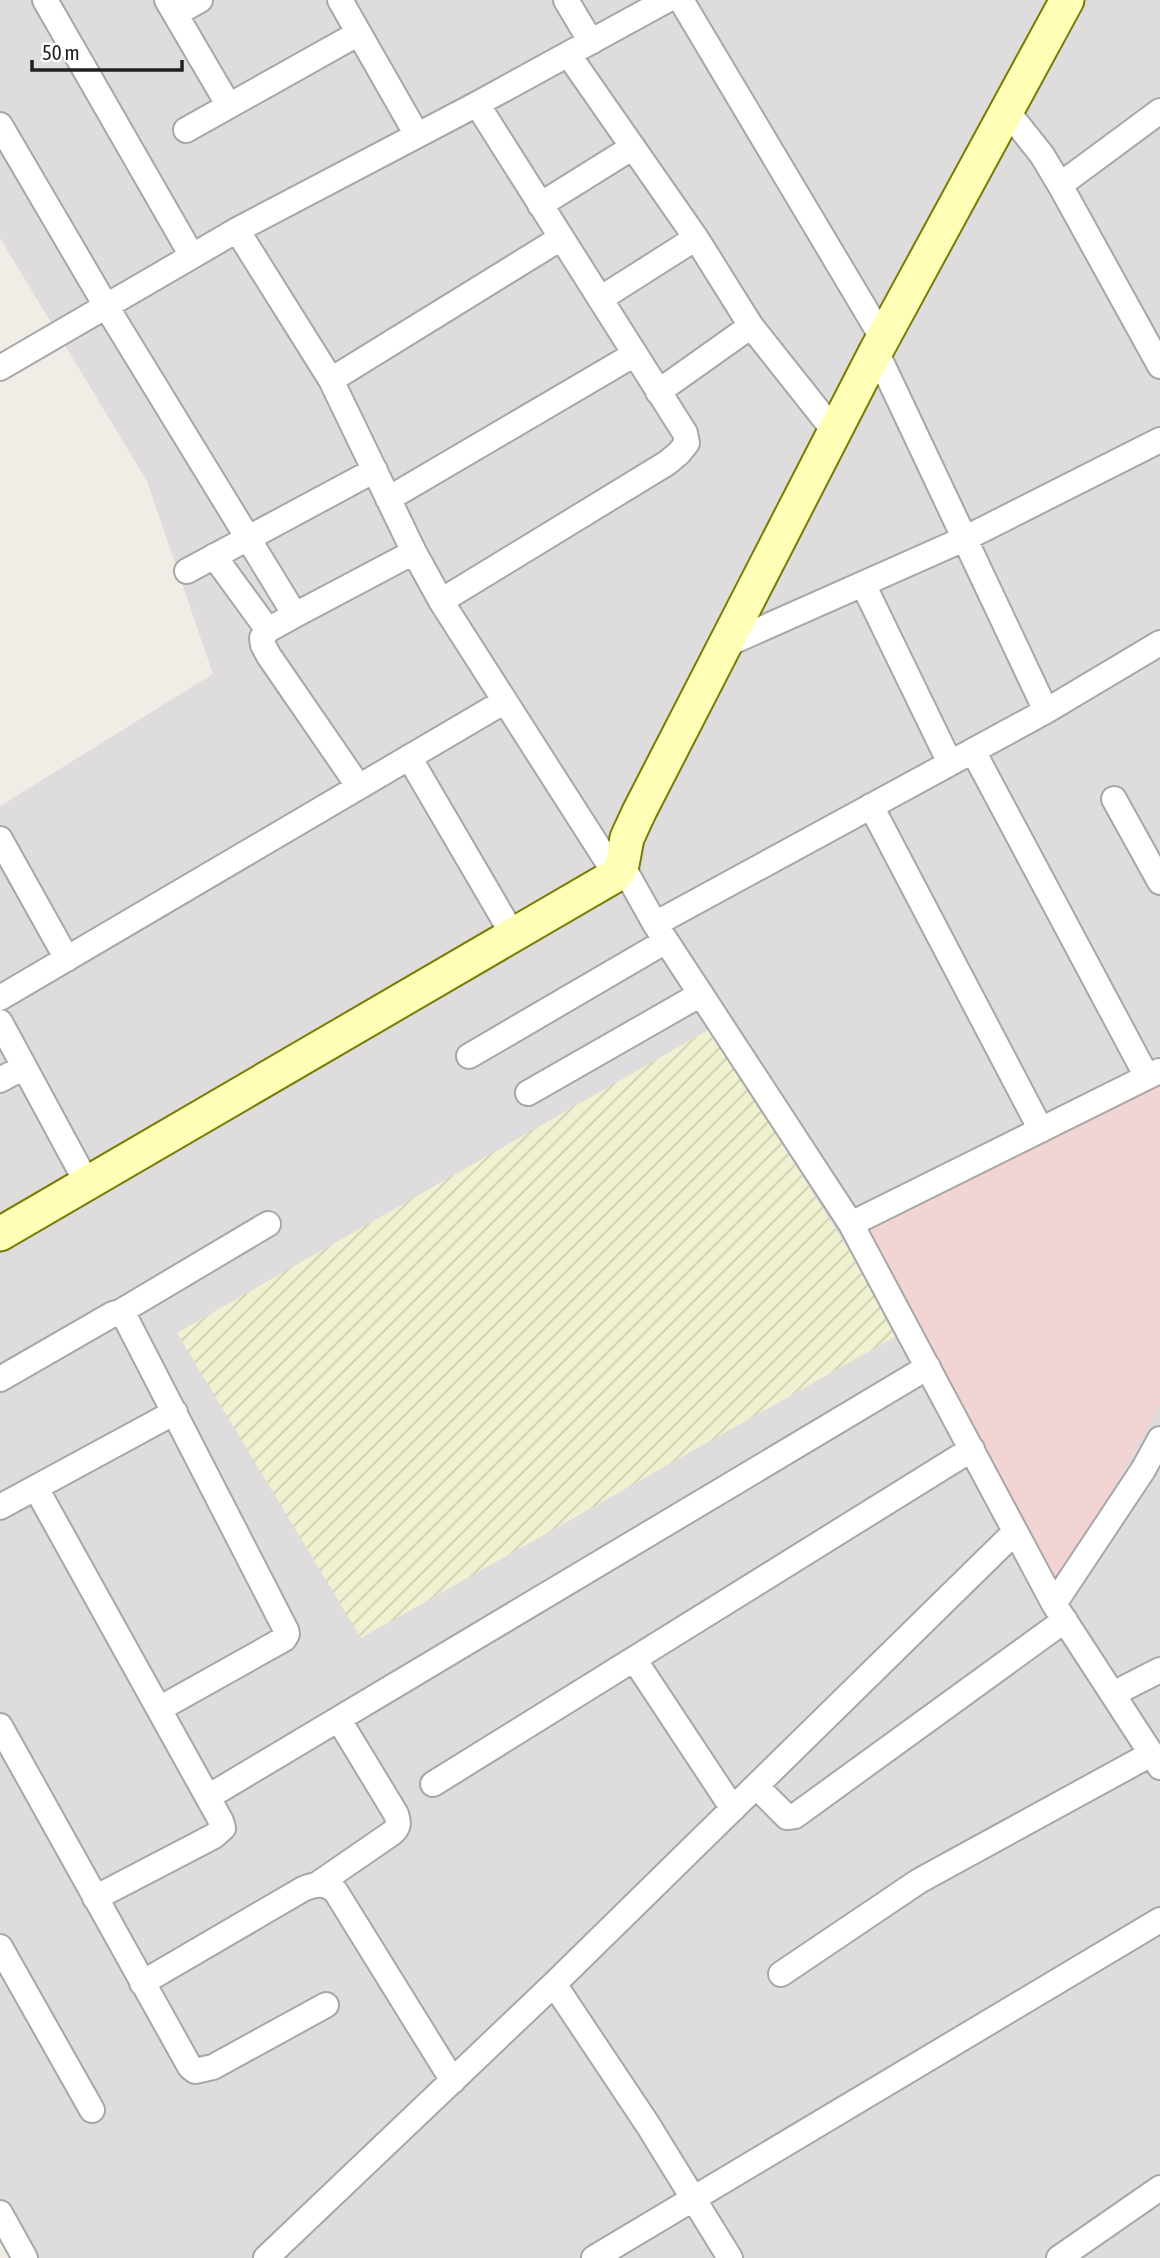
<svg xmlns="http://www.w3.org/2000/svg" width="1160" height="2258" font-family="'Asap Condensed',sans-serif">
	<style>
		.residential { fill: #dedcdd }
		.commercial { fill: #f3d4d4 }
		.farmland { fill: url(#farmland-furrows) }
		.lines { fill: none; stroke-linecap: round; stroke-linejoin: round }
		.street-casing { stroke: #a7a7a7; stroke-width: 28 }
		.secondary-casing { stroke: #767d00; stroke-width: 37 }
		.street { stroke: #fff; stroke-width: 24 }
		.secondary { stroke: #fefeb6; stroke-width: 33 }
	</style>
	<defs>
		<pattern id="farmland-furrows" width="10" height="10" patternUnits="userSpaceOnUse" patternTransform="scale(1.75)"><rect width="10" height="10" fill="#f0f1d0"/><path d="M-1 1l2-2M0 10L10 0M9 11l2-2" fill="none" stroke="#ceceb2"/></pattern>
	</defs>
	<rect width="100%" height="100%" fill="#f1ece5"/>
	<path class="residential" d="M 0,0 L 1160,0 L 1160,2258 L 10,2258 L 0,2241 L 0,806 L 213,674 L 147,481 L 0,238 Z"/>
	<path class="commercial" d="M 1160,1086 L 1160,1405 L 1060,1589 L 866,1228 Z"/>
	<path class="farmland" d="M 710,1029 L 875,1292 L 898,1335 L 361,1638 L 177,1333 Z"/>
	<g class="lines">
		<defs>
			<path id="street" d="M 45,0 L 192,256
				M 167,0 L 229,106
				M 340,0 L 417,135
				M 566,0 L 591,42
				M 681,0 L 883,339
				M 175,14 L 200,0
				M 568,54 L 696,238 L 751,326 L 835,432
				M 1007,111 L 1042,155 L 1060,185 L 1160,366
				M 0,125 L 106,306 L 295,615
				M 186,130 L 359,33
				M 1060,185 L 1160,111
				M 540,205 L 633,147
				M 600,299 L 696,238
				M 876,351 L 1046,711
				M 0,368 L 237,230
				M 331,380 L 561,238
				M 658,392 L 751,326
				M 388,499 L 635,354
				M 214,556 L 268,630
				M 187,571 L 375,470
				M 863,584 L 950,763
				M 441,601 L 667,463 L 679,453 L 687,443 L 685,433 L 477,104
				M 723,646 L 964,539 L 1160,440
				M 973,751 L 1147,1077
				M 409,757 L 513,935
				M 359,787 L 269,656 L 263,645 L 262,638 L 268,630 L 295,615 L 414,552
				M 1114,799 L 1160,882
				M 871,806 L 1041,1130
				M 0,839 L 67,959
				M 622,865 L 655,924 L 851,1224 L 1054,1604 L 1160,1767
				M 616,875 L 441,601 L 414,552 L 331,380 L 237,230 L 477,104 L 667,0
				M 655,924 L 1046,711 L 1160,643
				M 0,998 L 505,701
				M 0,1022 L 87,1183
				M 469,1056 L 666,941
				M 0,1080 L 24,1067
				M 528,1093 L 701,994
				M 851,1224 L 1159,1071
				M 120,1312 L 268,1224
				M 0,1379 L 113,1314 L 120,1312 L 124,1315 L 286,1630 L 287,1634 L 284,1639 L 159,1709
				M 36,1488 L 221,1821 L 223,1828 L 214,1836 L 95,1898
				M 0,1507 L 175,1412
				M 1054,1604 L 1143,1470 L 1160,1439
				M 634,1659 L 733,1809
				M 1113,1694 L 1160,1670
				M 0,1726 L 190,2067 L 195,2071 L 213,2067 L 326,2005
				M 433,1784 L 972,1449
				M 756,1786 L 787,1817 L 795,1816 L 1065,1620
				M 208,1797 L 928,1367
				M 318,1884 L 392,1833 C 399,1827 399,1823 396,1814 L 339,1720
				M 0,1947 L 92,2110
				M 781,1974 L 919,1881 L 1151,1754
				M 142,1983 L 303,1889 C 316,1884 325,1882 336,1892 L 453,2081
				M 554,1984 L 648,2125 L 730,2258
				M 0,2213 L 25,2258
				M 266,2258 L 554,1984 L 1015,1532
				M 594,2258 L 1160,1920
				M 1059,2258 L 1160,2188"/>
			<path id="secondary" d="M 0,1234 L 616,875 L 622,865 L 627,838 L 639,812 L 876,351 L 1067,0"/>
		</defs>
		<use href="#street" class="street-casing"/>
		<use href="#secondary" class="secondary-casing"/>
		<use href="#street" class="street"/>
		<use href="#secondary" class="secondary"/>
	</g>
	<path d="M32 60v10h150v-10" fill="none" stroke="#202020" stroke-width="3.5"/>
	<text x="42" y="60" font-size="21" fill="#202020" stroke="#ffffff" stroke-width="5" paint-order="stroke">50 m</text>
</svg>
